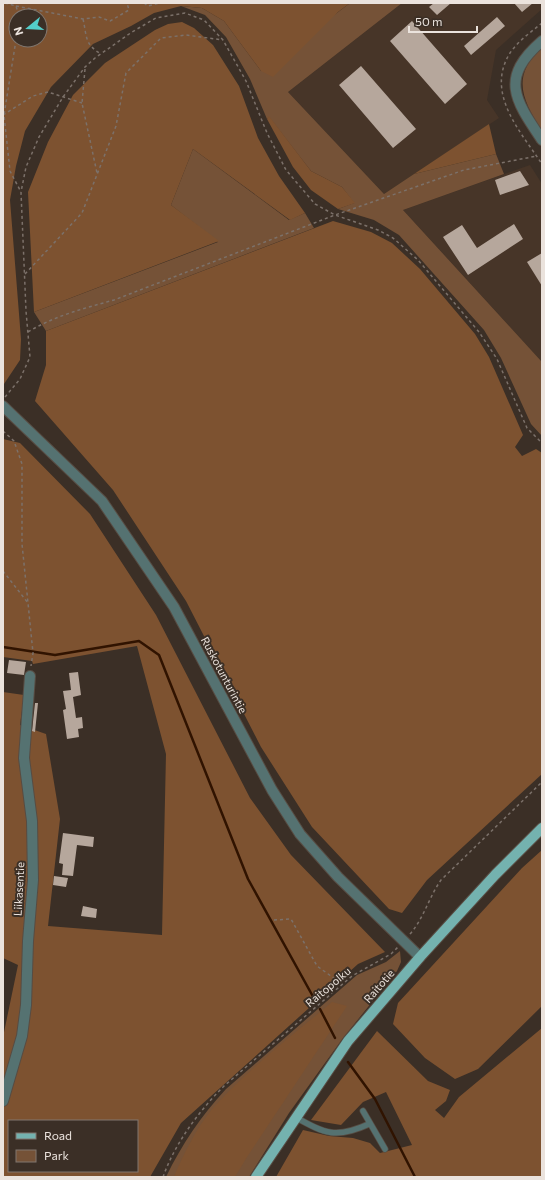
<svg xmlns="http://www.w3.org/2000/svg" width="545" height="1180" font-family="Commissioner,sans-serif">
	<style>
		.built { fill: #473528 }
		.green { fill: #755237 }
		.forest { fill: #7d5230; fill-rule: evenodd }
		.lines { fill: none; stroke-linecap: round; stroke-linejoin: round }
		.stream { stroke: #301300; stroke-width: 2.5 }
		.building { fill: #b6a79c }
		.lane-casing { stroke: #574c43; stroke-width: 7 }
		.street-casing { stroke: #574c43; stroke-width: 12 }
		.primary-casing { stroke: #574c43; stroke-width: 12 }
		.path { stroke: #7c716a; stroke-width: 1.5; stroke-dasharray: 3 3; stroke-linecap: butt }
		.lane { stroke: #557271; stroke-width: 5.5 }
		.street { stroke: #557271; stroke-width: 10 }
		.primary { stroke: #74b2af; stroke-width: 10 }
		.labels { text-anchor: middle; stroke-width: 4; stroke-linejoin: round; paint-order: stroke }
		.street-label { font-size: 11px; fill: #ebe3dd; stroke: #3b2f26 }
	</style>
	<rect width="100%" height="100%" fill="#3b2f26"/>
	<path class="built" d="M 402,3 L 542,3 L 542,9 L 496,50 L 487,100 L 499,118 L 384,194 L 288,92 Z
		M 530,165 L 542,184 L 542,362 L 403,210 Z"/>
	<path class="green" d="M 350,3 L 402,3 L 288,92 L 384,194 L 414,174 L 496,154 L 504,174 L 403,210 L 542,362 L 542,436 L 531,424 L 501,358 L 484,330 L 399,235 L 374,220 L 338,209 L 354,203 L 342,187 L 311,171 L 269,117 L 267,119 L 250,79 L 226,37 L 205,15 L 181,6 L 202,8 L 224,21 L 261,71 Z
		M 542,48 L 542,131 C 523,101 510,76 542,48 Z
		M 193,149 L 289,220 L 305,213 L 314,228 L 46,331 L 34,312 L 218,242 L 171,205 Z
		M 400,951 L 401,962 L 397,971 L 343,1038 L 289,1113 L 249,1177 L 166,1177 C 182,1144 201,1116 226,1089 L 357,975 L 386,962 Z"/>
	<path class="forest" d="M 3,3 L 350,3 L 338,12 L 273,77 L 261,71 L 224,21 L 202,8 L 181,6 L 154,13 L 131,26 L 93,44 L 51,87 L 25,131 L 16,166 L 10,200 L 21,339 L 20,360 L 4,384 ZM 16,16 L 40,16 L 40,40 L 16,40 Z
		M 182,22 L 194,28 L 213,45 L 239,86 L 258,138 L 279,176 L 305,213 L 290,220 L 193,149 L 171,205 L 219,241 L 34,312 L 28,192 L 48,142 L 73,95 L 105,63 L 155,30 L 168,24 Z
		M 269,116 L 311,171 L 342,187 L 355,203 L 338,209 L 311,190 L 293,167 L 267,119 Z
		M 489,124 L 496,154 L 414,174 Z
		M 333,221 L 371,232 L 392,243 L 420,269 L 475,334 L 489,357 L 523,435 L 515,447 L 522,456 L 536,449 L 542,453 L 542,774 L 427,880 L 402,913 L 389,909 L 312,827 L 261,747 L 186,601 L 113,490 L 35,401 L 46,365 L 46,331 Z
		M 3,439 L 20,443 L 90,514 L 156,615 L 250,798 L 291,855 L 385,952 L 358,964 L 181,1123 L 150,1177 L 3,1177 L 3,1037 L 18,965 L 3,958 L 3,692 L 24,695 L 20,725 L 46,734 L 60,819 L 48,926 L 162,935 L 166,754 L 137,646 L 33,664 L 32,661 L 3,657 ZM 9,1121 L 137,1121 L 137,1171 L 9,1171 Z
		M 542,850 L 542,1006 L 478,1069 L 455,1079 L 425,1058 L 393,1024 L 398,1003 L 522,868 Z
		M 332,1002 L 347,1006 L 247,1157 L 235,1177 L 174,1177 C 183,1155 199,1123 215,1106 C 250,1067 293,1035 332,1002 Z
		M 542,1028 L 542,1177 L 276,1177 L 303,1130 L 329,1136 L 353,1138 L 370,1143 L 380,1153 L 412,1145 L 386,1092 L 363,1102 L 341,1125 L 311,1120 L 377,1031 L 428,1081 L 450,1090 L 446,1101 L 435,1110 L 444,1118 L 459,1097 Z"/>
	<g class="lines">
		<path class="stream" d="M 3,647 L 55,655 L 139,641 L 159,655 L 248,879 L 316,1002
			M 320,1009 L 335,1038
			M 348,1062 L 375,1099 L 415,1177"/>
	</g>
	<path class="building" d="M 434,3 L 451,3 L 437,15 L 429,7 Z
		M 514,3 L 533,3 L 522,12 Z
		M 497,17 L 505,26 L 471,55 L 464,46 Z
		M 412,21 L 467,84 L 445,104 L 390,41 Z
		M 361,66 L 416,129 L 393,148 L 339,85 Z
		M 520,171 L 529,185 L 500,195 L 495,180 Z
		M 514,224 L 523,239 L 468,275 L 443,237 L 462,225 L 477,248 Z
		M 542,253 L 542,286 L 527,262 Z
		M 9,660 L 26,662 L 24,675 L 7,673 Z
		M 78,672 L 81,695 L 73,697 L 76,718 L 82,717 L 83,728 L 78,729 L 79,737 L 67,739 L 63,710 L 66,709 L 63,691 L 71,690 L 69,673 Z
		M 35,703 L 38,703 L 35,732 L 32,731 Z
		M 63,833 L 94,837 L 93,847 L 77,845 L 73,876 L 62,875 L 63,864 L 59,863 Z
		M 54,876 L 68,878 L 66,887 L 53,885 Z
		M 83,906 L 97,909 L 96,918 L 81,916 Z"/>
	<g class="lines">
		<defs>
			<path id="lane" d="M 363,1111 L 385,1149
				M 295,1117 C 326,1134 336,1139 369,1124"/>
			<path id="street" d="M 542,41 C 499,78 515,100 542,140
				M 3,406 L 102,501 L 174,607 L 272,790 L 300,834 L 338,877 L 420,957
				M 3,1101 L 22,1036 L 26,1005 L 28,941 L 33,880 L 32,821 L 24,758 L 30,676"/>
			<path id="primary" d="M 256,1177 L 348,1041 L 420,957 L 495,875 L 542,828"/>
		</defs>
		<use href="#lane" class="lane-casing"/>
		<use href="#street" class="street-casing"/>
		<use href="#primary" class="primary-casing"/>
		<path class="path" d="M 5,3 L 16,6 L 19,16
			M 144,3 L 148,6 L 160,3
			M 16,6 L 83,19 L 99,17 L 110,21 L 129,10 L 127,3
			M 83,19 C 87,36 84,44 101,54
			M 542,23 C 531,32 518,41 510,53 C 485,93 520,131 542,164
			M 16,40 L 4,115 L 10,171 L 21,192
			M 85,69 L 82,103 L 97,173
			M 3,115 L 33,96 L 48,92 L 82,103
			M 25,274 L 82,213 L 116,126 L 126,73 L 161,38 L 186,35 L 223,40
			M 28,332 C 54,316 85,308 114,300 L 335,215 L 464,170 L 537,156
			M 5,397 L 20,379 L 30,357 L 26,311 L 21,192 L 26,167 L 39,137 L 63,97 L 85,67 L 95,58 L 132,32 L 156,18 L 185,13 L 204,20 L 223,40 L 246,81 L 267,133 L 286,170 L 315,204 L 335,215 L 378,230 L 393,238 L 418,260 L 479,332 L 497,359 L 527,428 L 542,443
			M 3,431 L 14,441 L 22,464 L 22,544 L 28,603
			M 3,571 L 28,603 L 33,653 L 31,666
			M 274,920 L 291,919 L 317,966 L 342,984
			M 410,934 C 424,918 429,897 441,880 L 542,782
			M 163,1177 C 175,1143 199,1111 224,1086 L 352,976 L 391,954 L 398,947"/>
		<use href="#lane" class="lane"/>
		<use href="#street" class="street"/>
		<use href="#primary" class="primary"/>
	</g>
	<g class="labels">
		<g class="street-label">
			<text transform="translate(224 675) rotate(62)" y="4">Ruskotunturintie</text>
			<text transform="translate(19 889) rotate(-87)" y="4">Liikasentie</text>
			<text transform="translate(379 986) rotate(-49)" y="4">Raitotie</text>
			<text transform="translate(328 987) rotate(-40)" y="4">Raitopolku</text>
		</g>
	</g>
	<rect width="545" height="1180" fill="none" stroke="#ebe3dd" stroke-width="8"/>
	<rect x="8" y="1120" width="130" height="52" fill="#3b2f26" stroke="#81776f"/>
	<rect x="16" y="1133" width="20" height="6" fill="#74b2af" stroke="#81776f"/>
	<text x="44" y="1140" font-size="12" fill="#ebe3dd">Road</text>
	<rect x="16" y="1150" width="20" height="12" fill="#755237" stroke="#81776f"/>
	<text x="44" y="1160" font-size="12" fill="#ebe3dd">Park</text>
	<g transform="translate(28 28) rotate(252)"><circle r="19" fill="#3b2f26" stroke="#81776f"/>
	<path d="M0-3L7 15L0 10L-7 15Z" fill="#53cdc9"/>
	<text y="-6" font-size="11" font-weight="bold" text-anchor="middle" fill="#ebe3dd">N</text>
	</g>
	<path d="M409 26v6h68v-6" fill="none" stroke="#ebe3dd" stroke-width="2"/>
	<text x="415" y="26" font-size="12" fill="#ebe3dd" stroke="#3b2f26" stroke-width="3" paint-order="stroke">50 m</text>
</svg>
